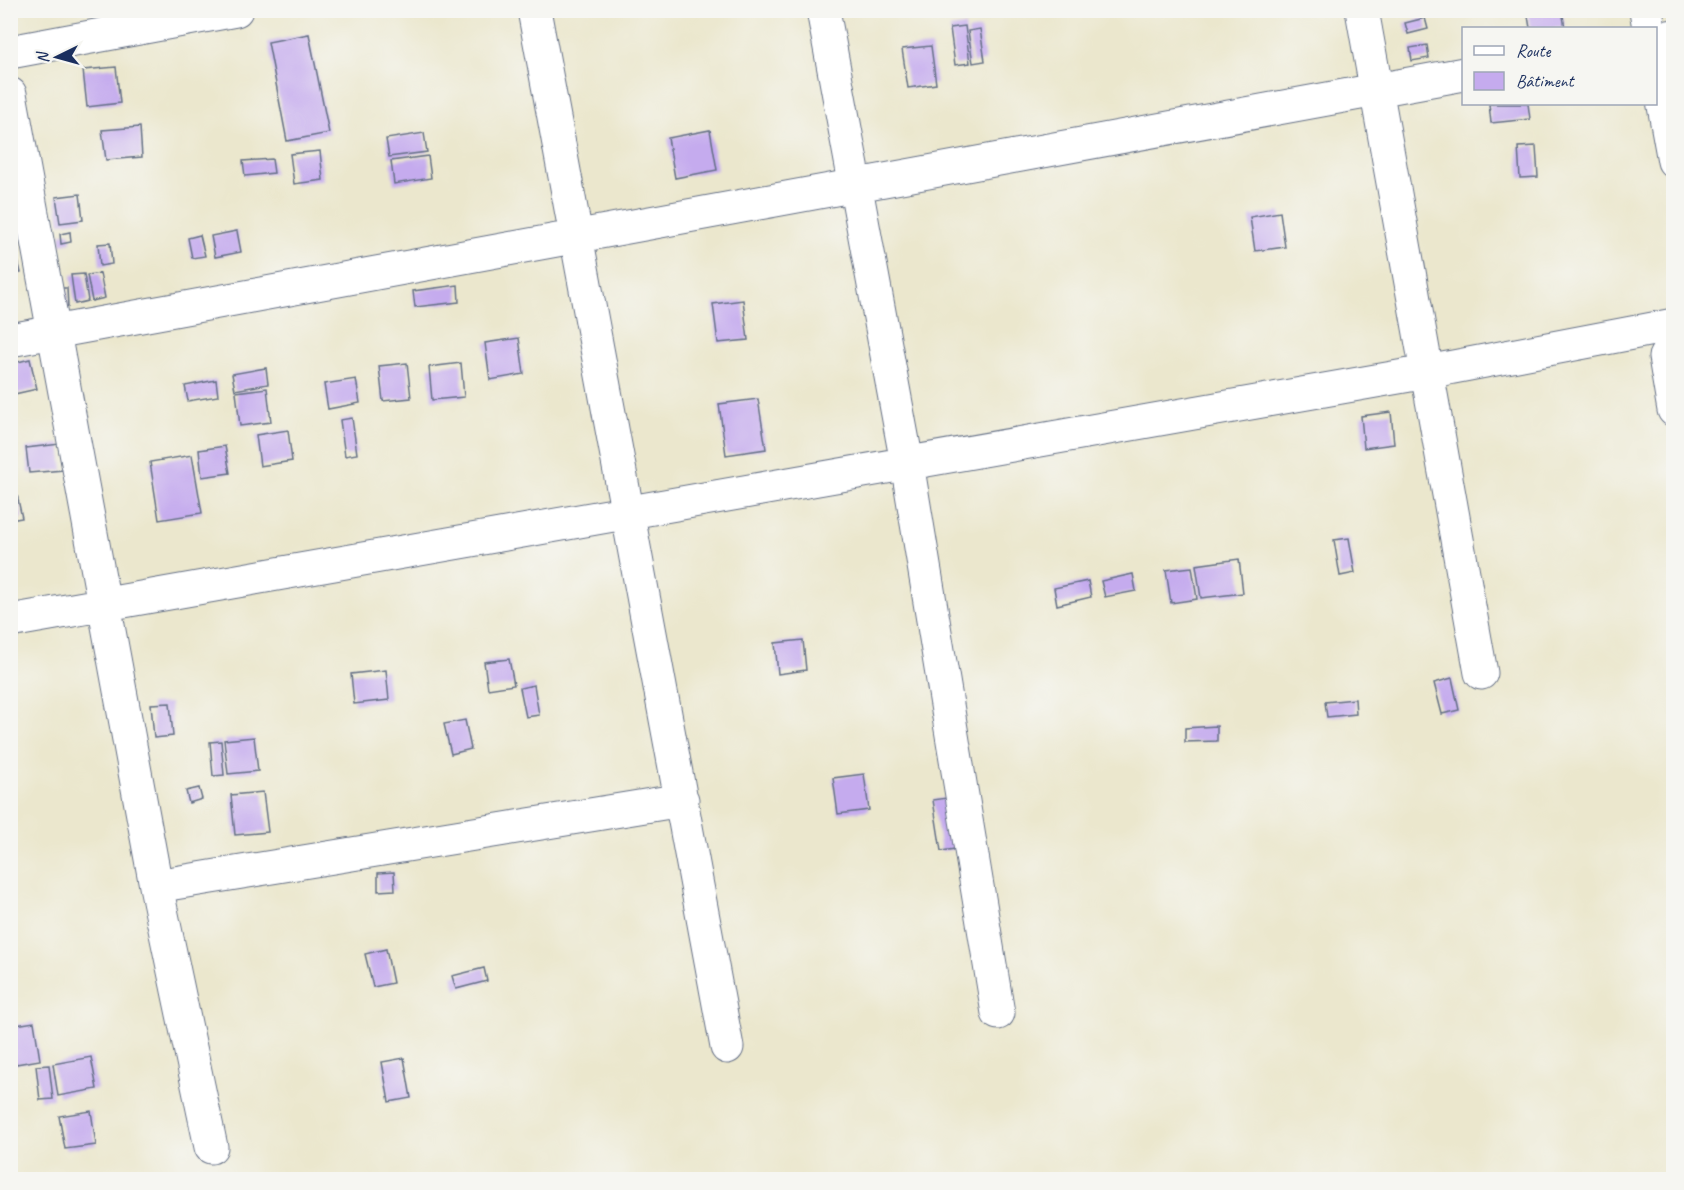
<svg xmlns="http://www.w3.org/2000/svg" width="1684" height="1190" font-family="Caveat,sans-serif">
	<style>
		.building { fill: #c5abee }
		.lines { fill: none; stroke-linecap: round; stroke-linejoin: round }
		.minor-casing { stroke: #646f85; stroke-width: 35 }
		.minor { stroke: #fff; stroke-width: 33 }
	</style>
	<rect width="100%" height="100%" fill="#f6f6f2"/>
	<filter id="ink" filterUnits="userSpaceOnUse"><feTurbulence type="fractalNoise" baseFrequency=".0167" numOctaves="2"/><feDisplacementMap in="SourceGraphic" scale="12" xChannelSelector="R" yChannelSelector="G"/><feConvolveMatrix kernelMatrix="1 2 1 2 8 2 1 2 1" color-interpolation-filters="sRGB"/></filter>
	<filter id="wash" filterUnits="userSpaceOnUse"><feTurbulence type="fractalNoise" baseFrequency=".008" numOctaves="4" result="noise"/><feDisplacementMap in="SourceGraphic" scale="24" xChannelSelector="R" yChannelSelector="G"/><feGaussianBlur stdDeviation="1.35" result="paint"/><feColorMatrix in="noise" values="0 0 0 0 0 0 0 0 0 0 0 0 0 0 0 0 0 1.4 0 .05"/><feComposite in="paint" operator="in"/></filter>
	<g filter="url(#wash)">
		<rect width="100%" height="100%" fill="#ebe7cd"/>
		<g id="blocks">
			<path class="building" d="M 1527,10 L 1562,10 L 1565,28 L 1530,28 Z
				M 1425,18 L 1428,29 L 1408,34 L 1405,23 Z
				M 965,26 L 970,63 L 955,65 L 950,28 Z
				M 980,29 L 985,61 L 973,63 L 968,31 Z
				M 309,34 L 329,133 L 287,141 L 268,42 Z
				M 1427,45 L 1429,58 L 1412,61 L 1410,48 Z
				M 931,46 L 936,84 L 908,88 L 902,49 Z
				M 116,67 L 120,103 L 87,107 L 83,70 Z
				M 1489,104 L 1528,104 L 1530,119 L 1491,123 Z
				M 140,127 L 142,157 L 106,160 L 102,130 Z
				M 710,130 L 717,170 L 675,178 L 668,138 Z
				M 424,133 L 427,152 L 389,157 L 386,139 Z
				M 1536,146 L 1538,177 L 1520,178 L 1518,147 Z
				M 320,151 L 323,180 L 294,184 L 290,154 Z
				M 428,156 L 431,178 L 394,184 L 391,161 Z
				M 272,159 L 274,173 L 245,176 L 243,161 Z
				M 80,194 L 83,220 L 60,223 L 56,197 Z
				M 1280,212 L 1285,247 L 1255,251 L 1250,217 Z
				M 10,228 L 21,273 L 10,275 Z
				M 237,231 L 241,252 L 215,257 L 211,236 Z
				M 70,232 L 71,242 L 61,244 L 60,234 Z
				M 200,235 L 205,256 L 192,258 L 188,238 Z
				M 110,243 L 112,264 L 100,266 L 98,244 Z
				M 100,273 L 105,298 L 92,301 L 87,275 Z
				M 84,274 L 88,301 L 75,304 L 71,275 Z
				M 458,285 L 459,302 L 415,307 L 413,291 Z
				M 59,288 L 67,288 L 68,307 L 60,307 Z
				M 743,300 L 748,340 L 718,343 L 713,304 Z
				M 519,338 L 524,374 L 490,380 L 485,343 Z
				M 30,359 L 37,389 L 10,395 L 10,364 Z
				M 407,363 L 411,398 L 383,401 L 379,366 Z
				M 461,363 L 464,397 L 432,400 L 429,367 Z
				M 266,368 L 268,384 L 235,390 L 232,374 Z
				M 356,379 L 360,403 L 328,409 L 324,384 Z
				M 216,380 L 218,396 L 188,401 L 185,386 Z
				M 267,388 L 271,422 L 240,426 L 236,392 Z
				M 758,399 L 766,449 L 726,455 L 719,404 Z
				M 1391,412 L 1394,444 L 1364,448 L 1361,416 Z
				M 352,418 L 357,454 L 345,456 L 340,420 Z
				M 288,430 L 292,461 L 260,466 L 256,435 Z
				M 60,444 L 63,470 L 29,473 L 26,448 Z
				M 225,446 L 230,473 L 202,477 L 199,450 Z
				M 192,455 L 202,513 L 159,520 L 150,462 Z
				M 16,490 L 22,518 L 10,520 L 10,491 Z
				M 1349,538 L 1355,573 L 1340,576 L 1334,540 Z
				M 1239,559 L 1243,593 L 1201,598 L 1196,565 Z
				M 1192,567 L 1197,599 L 1171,603 L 1166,570 Z
				M 1133,574 L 1136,591 L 1105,597 L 1101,581 Z
				M 1088,581 L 1091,597 L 1057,605 L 1054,588 Z
				M 803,640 L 806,670 L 778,674 L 775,643 Z
				M 509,659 L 514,685 L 488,689 L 484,662 Z
				M 386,670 L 389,700 L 354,704 L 351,674 Z
				M 1452,678 L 1459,710 L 1442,714 L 1434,683 Z
				M 534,685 L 539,715 L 526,717 L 520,688 Z
				M 1355,699 L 1356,714 L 1327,717 L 1325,702 Z
				M 170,703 L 173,736 L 154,738 L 151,704 Z
				M 465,720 L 471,749 L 451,754 L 444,724 Z
				M 1217,726 L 1217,741 L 1185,742 L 1185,728 Z
				M 254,737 L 258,771 L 228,774 L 224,740 Z
				M 221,741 L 224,775 L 213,776 L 210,742 Z
				M 864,774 L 869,810 L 838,814 L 833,778 Z
				M 199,788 L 202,799 L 189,803 L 186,791 Z
				M 263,792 L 268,832 L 235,835 L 231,795 Z
				M 947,798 L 955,849 L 941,851 L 933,800 Z
				M 394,872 L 395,890 L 378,891 L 378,873 Z
				M 386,949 L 393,983 L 373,987 L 365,954 Z
				M 484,968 L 487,981 L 456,989 L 452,976 Z
				M 34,1022 L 40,1060 L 10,1065 L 10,1026 Z
				M 91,1057 L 97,1089 L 58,1096 L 53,1064 Z
				M 404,1058 L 411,1098 L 389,1102 L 382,1062 Z
				M 49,1065 L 53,1099 L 40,1100 L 36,1066 Z
				M 91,1111 L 96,1145 L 65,1149 L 59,1116 Z"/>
		</g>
	</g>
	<g filter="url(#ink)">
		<use href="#blocks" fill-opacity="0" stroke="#646f85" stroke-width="1.5"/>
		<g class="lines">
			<defs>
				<path id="minor" d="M 534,10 L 727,1047
					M 823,10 L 907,463 L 998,1013
					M 1362,10 L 1481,673
					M 1646,10 L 1649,28
					M 1656,39 L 1674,36
					M 10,52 L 236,10
					M 1656,62 L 1674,161
					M 10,94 L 156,886 L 211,1147
					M 10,340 L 1464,74
					M 1674,343 L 1665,357 L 1674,410
					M 10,621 L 1427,372 L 1674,325
					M 156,886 L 682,800"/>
			</defs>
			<use href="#minor" class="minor-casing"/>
			<use href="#minor" class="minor"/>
		</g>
	</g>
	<rect width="1684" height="1190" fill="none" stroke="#f6f6f2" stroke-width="36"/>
	<rect x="1462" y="27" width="195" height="78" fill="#f6f6f2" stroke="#9ea6b7" stroke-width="1.5"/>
	<rect x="1474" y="46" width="30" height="9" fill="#ffffff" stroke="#9ea6b7" stroke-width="1.5"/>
	<text x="1516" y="57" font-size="18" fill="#1b2f5e">Route</text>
	<rect x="1474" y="72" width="30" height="18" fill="#c5abee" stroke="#9ea6b7" stroke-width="1.5"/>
	<text x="1516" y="87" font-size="18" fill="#1b2f5e">Bâtiment</text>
	<g transform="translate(57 57) rotate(265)" stroke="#f6f6f2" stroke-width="4.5" paint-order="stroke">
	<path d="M0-4.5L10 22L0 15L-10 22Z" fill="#1b2f5e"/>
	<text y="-9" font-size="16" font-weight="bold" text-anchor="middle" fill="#1b2f5e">N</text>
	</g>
</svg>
